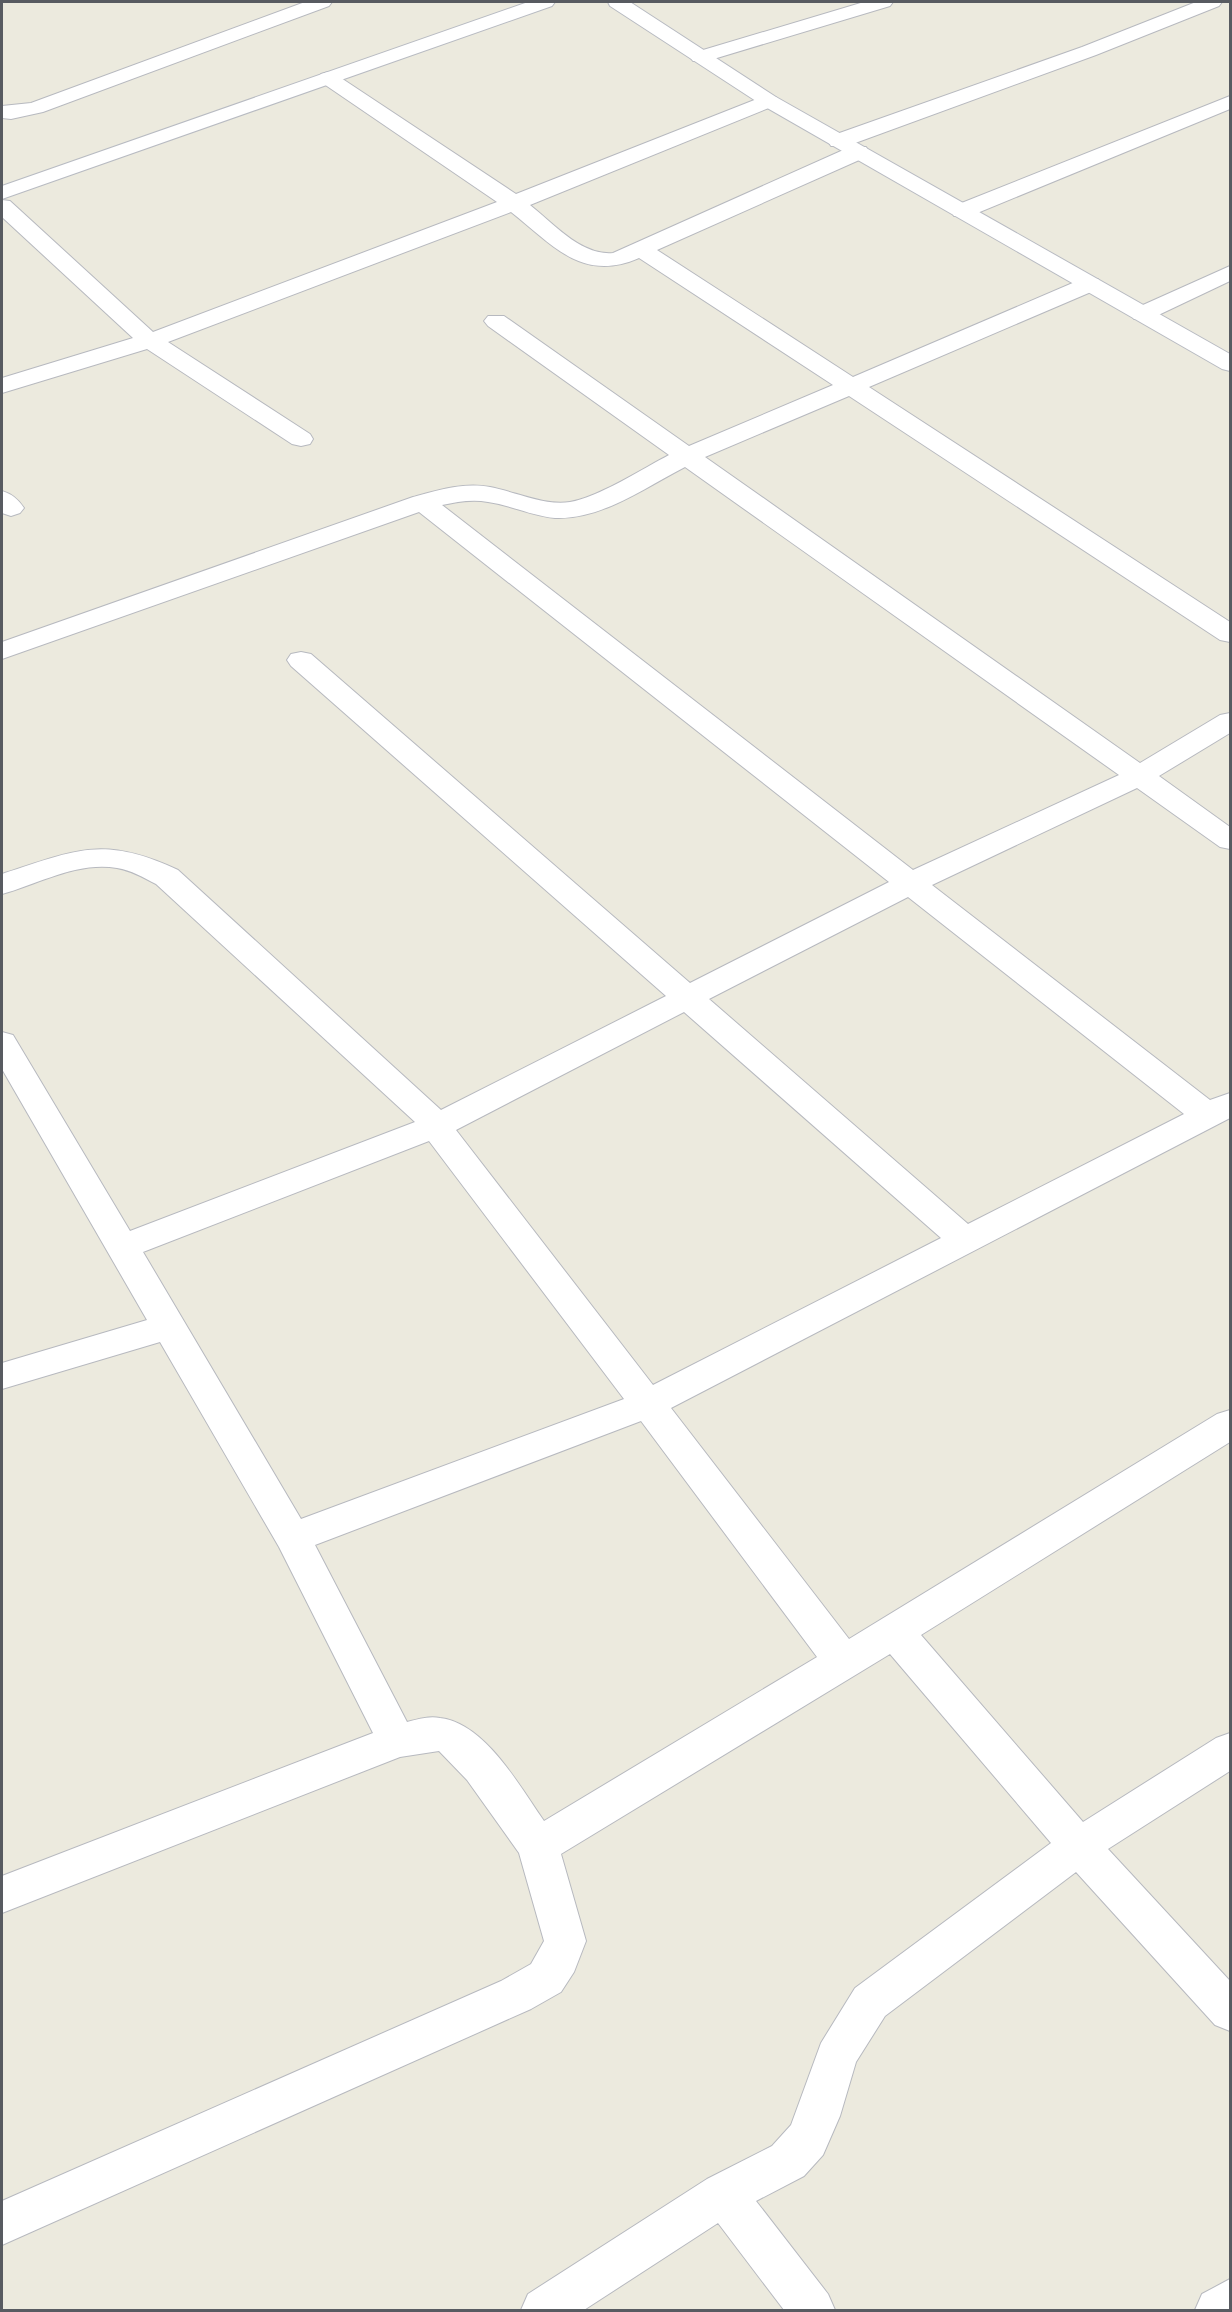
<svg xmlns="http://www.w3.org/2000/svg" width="1232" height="2312" font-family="Raleway,sans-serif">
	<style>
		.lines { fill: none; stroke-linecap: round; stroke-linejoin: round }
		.street-casing { stroke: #b7b9bf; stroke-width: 2 }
		.secondary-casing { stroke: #b8bbc2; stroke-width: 2 }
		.street { fill: #fff; fill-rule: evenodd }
		.secondary { fill: #fff; fill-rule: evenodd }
	</style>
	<rect width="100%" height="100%" fill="#eceade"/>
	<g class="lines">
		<defs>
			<path id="street" d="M 305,2 L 332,2 L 329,6 L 43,112 L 11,119 L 2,118 L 2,106 L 31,103 Z
				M 864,2 L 893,2 L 890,6 L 707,61 L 693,61 L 690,57 L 693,53 Z
				M 1196,2 L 1222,2 L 1219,6 L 1096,55 L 847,146 L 831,146 L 828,141 L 831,136 L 1082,47 Z
				M 328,72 L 335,74 L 516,194 L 762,97 L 776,97 L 779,101 L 776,105 L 530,205 C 553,223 581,256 613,253 L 850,147 L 866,147 L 869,152 L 866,157 L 657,250 L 853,377 L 1082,279 L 1098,279 L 1101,284 L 1098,289 L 869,387 L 1230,622 L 1230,642 L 1220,640 L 849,396 L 705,457 L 1140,763 L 1220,715 L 1230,713 L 1230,733 L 1159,776 L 1230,827 L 1230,849 L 1220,847 L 1137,788 L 932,885 L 1210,1100 L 1230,1093 L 1230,1118 L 671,1408 L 849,1639 L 1217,1414 L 1230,1410 L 1230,1442 L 921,1635 L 1083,1822 L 1216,1738 L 1230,1733 L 1230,1771 L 1108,1849 L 1230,1981 L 1230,2031 L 1215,2025 L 1076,1872 L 885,2016 L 856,2062 L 840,2116 L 823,2155 L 804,2176 L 756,2201 L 828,2294 L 835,2310 L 784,2310 L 718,2223 L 584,2310 L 521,2310 L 528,2294 L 707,2179 L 772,2146 L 791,2125 L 821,2043 L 855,1988 L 1051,1843 L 890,1654 L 561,1854 L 586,1941 L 574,1972 L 561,1992 L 531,2009 L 2,2245 L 2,2201 L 501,1981 L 531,1964 L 544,1941 L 519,1853 L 467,1780 L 439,1751 L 400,1757 L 2,1913 L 2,1876 L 373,1733 L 279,1547 L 160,1342 L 2,1389 L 2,1363 L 147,1320 L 2,1069 L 2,1032 L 13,1035 L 130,1231 L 415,1122 L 156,884 C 144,878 131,870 117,868 C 78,861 38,884 2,894 L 2,874 C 76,850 103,835 178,870 L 441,1110 L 666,996 L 291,666 L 287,660 L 291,654 L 301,652 L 311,654 L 690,983 L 889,882 L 419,512 L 2,659 L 2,642 L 413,497 C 438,490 464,482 490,487 C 516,492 544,506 570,502 C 597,498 644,468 669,455 L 488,326 L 484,321 L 488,316 L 504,316 L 689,446 L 833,385 L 639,258 C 582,283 553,245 511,212 L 168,342 L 310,434 L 313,439 L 310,444 L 301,446 L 292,444 L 147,349 L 2,393 L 2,378 L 133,338 L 2,217 L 2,200 L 10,201 L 153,332 L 497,202 L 321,82 L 318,78 L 321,74 ZM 685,467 L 1119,775 L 913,870 L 442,505 C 457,502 472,499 488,502 C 510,505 532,516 555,518 C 601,520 646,487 685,467 ZM 908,897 L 1184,1114 L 968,1224 L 709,999 ZM 684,1012 L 941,1238 L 653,1385 L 456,1130 ZM 429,1141 L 624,1399 L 301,1519 L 143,1252 ZM 641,1421 L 817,1657 L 544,1821 C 520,1787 485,1723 440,1718 C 429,1716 418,1719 407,1722 L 315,1545 Z
				M 1230,96 L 1230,109 L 970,216 L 954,216 L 951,211 L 954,206 Z
				M 1230,266 L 1230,281 L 1150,319 L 1134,319 L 1130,314 L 1134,309 Z
				M 2,491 C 12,494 18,499 24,508 L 20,513 L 11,516 L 2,513 Z
				M 1230,2279 L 1230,2310 L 1195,2310 L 1202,2294 Z"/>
			<path id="secondary" d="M 528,2 L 555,2 L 552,6 L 2,199 L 2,186 Z
				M 608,2 L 630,2 L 776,97 L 1230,354 L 1230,371 L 1222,369 L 762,105 L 610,6 Z"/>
		</defs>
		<use href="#street" class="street-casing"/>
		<use href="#secondary" class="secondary-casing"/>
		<use href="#street" class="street"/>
		<use href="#secondary" class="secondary"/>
	</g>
	<rect width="1232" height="2312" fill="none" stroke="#585b61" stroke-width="6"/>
</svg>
